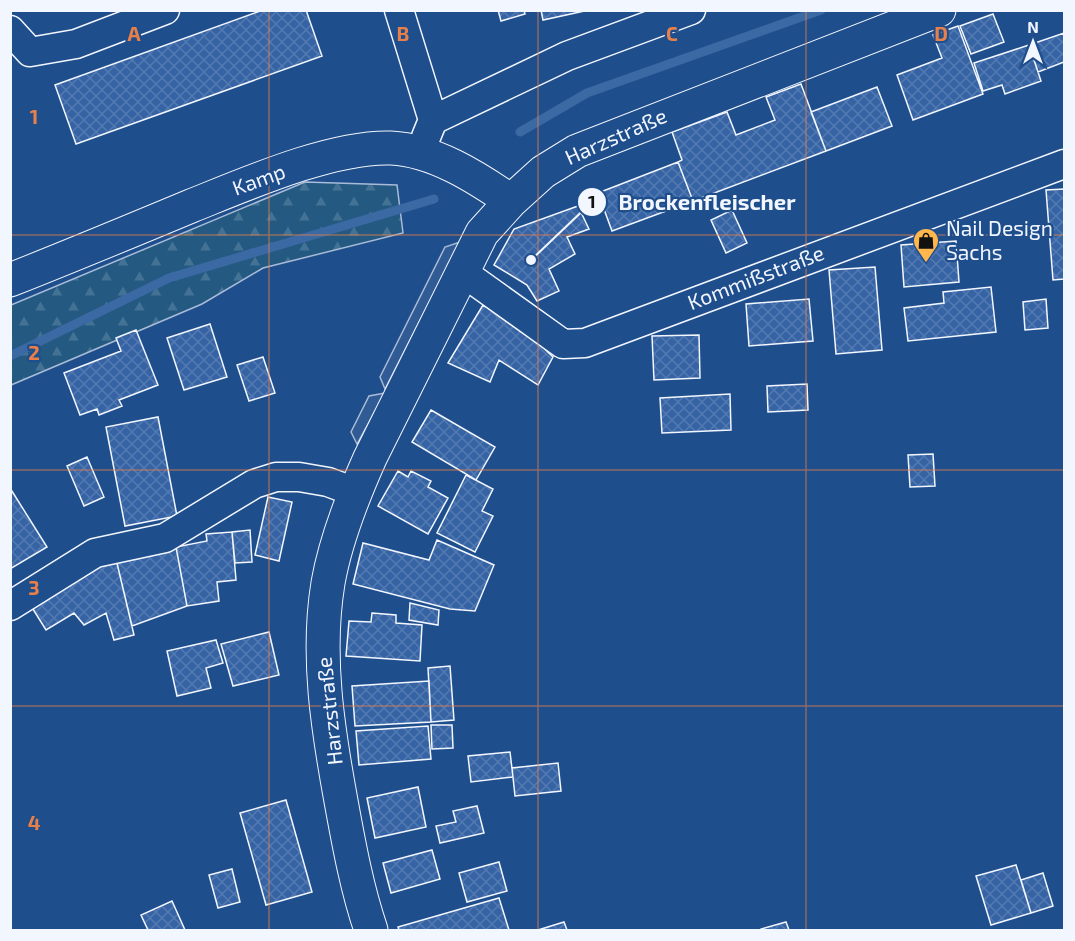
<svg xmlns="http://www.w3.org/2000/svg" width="1075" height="941" font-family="'Exo 2',sans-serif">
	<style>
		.forest { fill: url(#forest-firs); stroke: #a8bbd7; stroke-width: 1.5 }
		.parking { fill: #305b95; stroke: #a8bbd7; stroke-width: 1.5 }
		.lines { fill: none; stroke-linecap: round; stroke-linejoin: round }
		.stream { stroke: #3b69a3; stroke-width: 9 }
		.building { fill: url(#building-cross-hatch); stroke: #f2f6ff; stroke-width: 1.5 }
		.street-casing { stroke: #f2f6ff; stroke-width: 31 }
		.secondary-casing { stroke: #f2f6ff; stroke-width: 35 }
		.street { stroke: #1f4e8c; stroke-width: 28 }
		.secondary { stroke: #1f4e8c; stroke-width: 33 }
		.grid { fill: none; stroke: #ea8049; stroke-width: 1.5; stroke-opacity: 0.55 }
		.labels { text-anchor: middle; stroke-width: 4.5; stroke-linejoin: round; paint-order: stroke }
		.street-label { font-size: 21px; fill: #f2f6ff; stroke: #1f4e8c }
		.poi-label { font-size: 21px; fill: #f2f6ff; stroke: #1f4e8c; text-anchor: start }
		.grid-label { font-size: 20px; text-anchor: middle; font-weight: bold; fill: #ea8049; stroke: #1f4e8c; stroke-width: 4.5; stroke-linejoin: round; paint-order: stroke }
		.leader { fill: none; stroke: #f2f6ff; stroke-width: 2 }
		.callout-dot { fill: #f2f6ff; stroke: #1f4e8c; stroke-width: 2 }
		.mark-label { font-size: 18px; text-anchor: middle; font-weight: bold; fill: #111 }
		.callout-label { font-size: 22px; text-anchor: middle; font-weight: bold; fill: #f2f6ff; stroke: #1f4e8c; stroke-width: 4.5; stroke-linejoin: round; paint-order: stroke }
	</style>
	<defs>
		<pattern id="forest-firs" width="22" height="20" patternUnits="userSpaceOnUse" patternTransform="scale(1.5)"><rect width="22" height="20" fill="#245a82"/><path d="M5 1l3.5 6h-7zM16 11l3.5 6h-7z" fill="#447295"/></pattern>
		<pattern id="building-cross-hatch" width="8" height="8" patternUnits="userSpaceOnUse" patternTransform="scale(1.5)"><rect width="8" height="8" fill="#3563a3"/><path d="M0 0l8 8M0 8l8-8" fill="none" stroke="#537ab1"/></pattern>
	</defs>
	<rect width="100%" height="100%" fill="#1f4e8c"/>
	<path class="forest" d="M 305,182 L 397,185 L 403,233 L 263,268 L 202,304 L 11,385 L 11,305 Z"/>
	<path class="parking" d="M 460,242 L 385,389 L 380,377 L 445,247 Z
		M 385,393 L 357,444 L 351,432 L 369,396 Z"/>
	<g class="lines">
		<path class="stream" d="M 520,132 L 587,93 L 821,10
			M 10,356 L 169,278 L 434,199"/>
	</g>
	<path class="building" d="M 263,10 L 306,10 L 322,56 L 76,144 L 55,85 Z
		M 498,10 L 524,10 L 525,14 L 501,21 Z
		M 541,10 L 589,10 L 543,20 Z
		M 993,14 L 1004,42 L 971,54 L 960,26 Z
		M 958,26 L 983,94 L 913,120 L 897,75 L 942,58 L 933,35 Z
		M 1064,33 L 1064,62 L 1038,72 L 1029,45 Z
		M 1029,45 L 1041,81 L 1005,94 L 1002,85 L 983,91 L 974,63 Z
		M 801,84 L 826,151 L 693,201 L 678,162 L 682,160 L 672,132 L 727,112 L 736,135 L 775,120 L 766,97 Z
		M 877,87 L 892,126 L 826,151 L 811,112 Z
		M 678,162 L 693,201 L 612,231 L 598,193 Z
		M 1064,189 L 1064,279 L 1053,280 L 1046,190 Z
		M 578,206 L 589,229 L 567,237 L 575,254 L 549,269 L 559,291 L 537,301 L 527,285 L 494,265 L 514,229 Z
		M 732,210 L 747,243 L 726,253 L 711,220 Z
		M 956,241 L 959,282 L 904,287 L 901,245 Z
		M 875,267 L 882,350 L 836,354 L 829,270 Z
		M 991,287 L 996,332 L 908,341 L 904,308 L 944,303 L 943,292 Z
		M 809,299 L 813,341 L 749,346 L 746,304 Z
		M 1046,299 L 1048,328 L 1025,330 L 1023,302 Z
		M 483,305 L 519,324 L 553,357 L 538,385 L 499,360 L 490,382 L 448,363 Z
		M 210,324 L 227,377 L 184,390 L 167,338 Z
		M 136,330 L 158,385 L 119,400 L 122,406 L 99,415 L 97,409 L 80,415 L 64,373 L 121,351 L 116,338 Z
		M 699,335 L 700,378 L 654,380 L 652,336 Z
		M 263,357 L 275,393 L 249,401 L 237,365 Z
		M 807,384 L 808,410 L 768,412 L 767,386 Z
		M 730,394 L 731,430 L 662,433 L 660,398 Z
		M 431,410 L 495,447 L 476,480 L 412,442 Z
		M 158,417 L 177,516 L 125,526 L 106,427 Z
		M 933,454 L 935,486 L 910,487 L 908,455 Z
		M 87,457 L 104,497 L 84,506 L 67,466 Z
		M 398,471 L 408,477 L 411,471 L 431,481 L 428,487 L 448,498 L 428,534 L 378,506 Z
		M 466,475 L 493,489 L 482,511 L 493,516 L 475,552 L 437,533 Z
		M 10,488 L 47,547 L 10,569 Z
		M 268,497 L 292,502 L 279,561 L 255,555 Z
		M 250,530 L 252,562 L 235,563 L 232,532 Z
		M 232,532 L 236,580 L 217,582 L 219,601 L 187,606 L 176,547 L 207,541 L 206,534 Z
		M 437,540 L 494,565 L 475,611 L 450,609 L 353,584 L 363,543 L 429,560 Z
		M 176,547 L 187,606 L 132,626 L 116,559 Z
		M 116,559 L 134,635 L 114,640 L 106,613 L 84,625 L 74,613 L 46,630 L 31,606 L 107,560 Z
		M 410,603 L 439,610 L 438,625 L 409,620 Z
		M 372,613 L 396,615 L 396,623 L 422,625 L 420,661 L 346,656 L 349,621 L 371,622 Z
		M 269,632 L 279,675 L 233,686 L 221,644 Z
		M 216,640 L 223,663 L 206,668 L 211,688 L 177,696 L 167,651 Z
		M 450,666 L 454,720 L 431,722 L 428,668 Z
		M 429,681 L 431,722 L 355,726 L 352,686 Z
		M 431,725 L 452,725 L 453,748 L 432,749 Z
		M 428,726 L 431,759 L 359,765 L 356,731 Z
		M 510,752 L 513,777 L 471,782 L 468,756 Z
		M 558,763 L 561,791 L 515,796 L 512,768 Z
		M 418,787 L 426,827 L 375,838 L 367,798 Z
		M 286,800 L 312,892 L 266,905 L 240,813 Z
		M 477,806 L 484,833 L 440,843 L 436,826 L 456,822 L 453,811 Z
		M 432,850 L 440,879 L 391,893 L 383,863 Z
		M 499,862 L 507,891 L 467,902 L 459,873 Z
		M 1016,865 L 1031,913 L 991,925 L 976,876 Z
		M 232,869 L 240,902 L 218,908 L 209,875 Z
		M 1043,873 L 1053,906 L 1031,913 L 1021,880 Z
		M 499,898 L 509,930 L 399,930 L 398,927 Z
		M 172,901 L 185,930 L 148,930 L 141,915 Z
		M 564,922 L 567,930 L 538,930 Z
		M 786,922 L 789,930 L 761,930 L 761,929 Z"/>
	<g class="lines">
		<defs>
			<path id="street" d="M 399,10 L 433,120 L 426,137
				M 10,30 L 30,52 L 76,44 L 165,10
				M 433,120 L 567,56 L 691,10
				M 461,271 L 563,344 L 585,343 L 1064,164
				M 10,606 L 95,553 L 165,538 L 254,484 L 276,477 L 299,477 L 328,482 L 355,492"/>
			<path id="secondary" d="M 10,280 C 71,256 131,231 191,206 C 246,184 332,146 391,148 C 434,150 476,177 511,201
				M 371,930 C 357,889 349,845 341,801 C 328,730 316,656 328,583 C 335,543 353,496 370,458 L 482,233 L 511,201 L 543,172 L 577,151 L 939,10"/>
		</defs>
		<use href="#street" class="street-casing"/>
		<use href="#secondary" class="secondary-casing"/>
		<use href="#street" class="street"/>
		<use href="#secondary" class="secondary"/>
	</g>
	<path class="grid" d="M 269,10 L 269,930M 538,10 L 538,930M 806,10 L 806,930M 10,235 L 1064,235M 10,470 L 1064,470M 10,706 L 1064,706"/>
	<defs>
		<symbol id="shop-pin" viewBox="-11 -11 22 30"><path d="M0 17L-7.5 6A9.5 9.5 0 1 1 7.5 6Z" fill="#ffb74d" stroke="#1f4e8c"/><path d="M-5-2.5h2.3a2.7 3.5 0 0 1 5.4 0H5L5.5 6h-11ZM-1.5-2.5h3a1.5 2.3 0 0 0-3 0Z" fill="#111"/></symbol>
	</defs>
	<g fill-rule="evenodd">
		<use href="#shop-pin" x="911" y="226" width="30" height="40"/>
	</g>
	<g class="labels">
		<g class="street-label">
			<text transform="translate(616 137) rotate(-24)" y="7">Harzstraße</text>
			<text transform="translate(259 180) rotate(-20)" y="7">Kamp</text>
			<text transform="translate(756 278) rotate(-21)" y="7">Kommißstraße</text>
			<text transform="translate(330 711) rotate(-96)" y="7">Harzstraße</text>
		</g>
		<g class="poi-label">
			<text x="946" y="236">Nail Design<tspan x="946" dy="24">Sachs</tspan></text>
		</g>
	</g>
	<g class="grid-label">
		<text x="134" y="41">A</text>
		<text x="403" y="41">B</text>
		<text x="672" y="41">C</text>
		<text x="941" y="41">D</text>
		<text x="34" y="124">1</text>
		<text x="34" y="360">2</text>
		<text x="34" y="595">3</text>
		<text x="34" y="830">4</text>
	</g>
	<path class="leader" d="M531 260L592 202"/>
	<g class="callout-dot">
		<circle cx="531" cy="260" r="6"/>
		<circle cx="592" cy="202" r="15"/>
	</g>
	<g class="mark-label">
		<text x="592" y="208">1</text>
	</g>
	<g class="callout-label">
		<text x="707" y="210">Brockenfleischer</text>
	</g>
	<rect width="1075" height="941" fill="none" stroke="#f2f6ff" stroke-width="24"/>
	<g transform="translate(1033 42)" stroke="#1f4e8c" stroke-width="4.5" paint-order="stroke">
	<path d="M0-4.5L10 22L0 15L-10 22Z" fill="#f2f6ff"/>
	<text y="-9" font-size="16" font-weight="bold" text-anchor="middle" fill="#f2f6ff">N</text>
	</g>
</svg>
